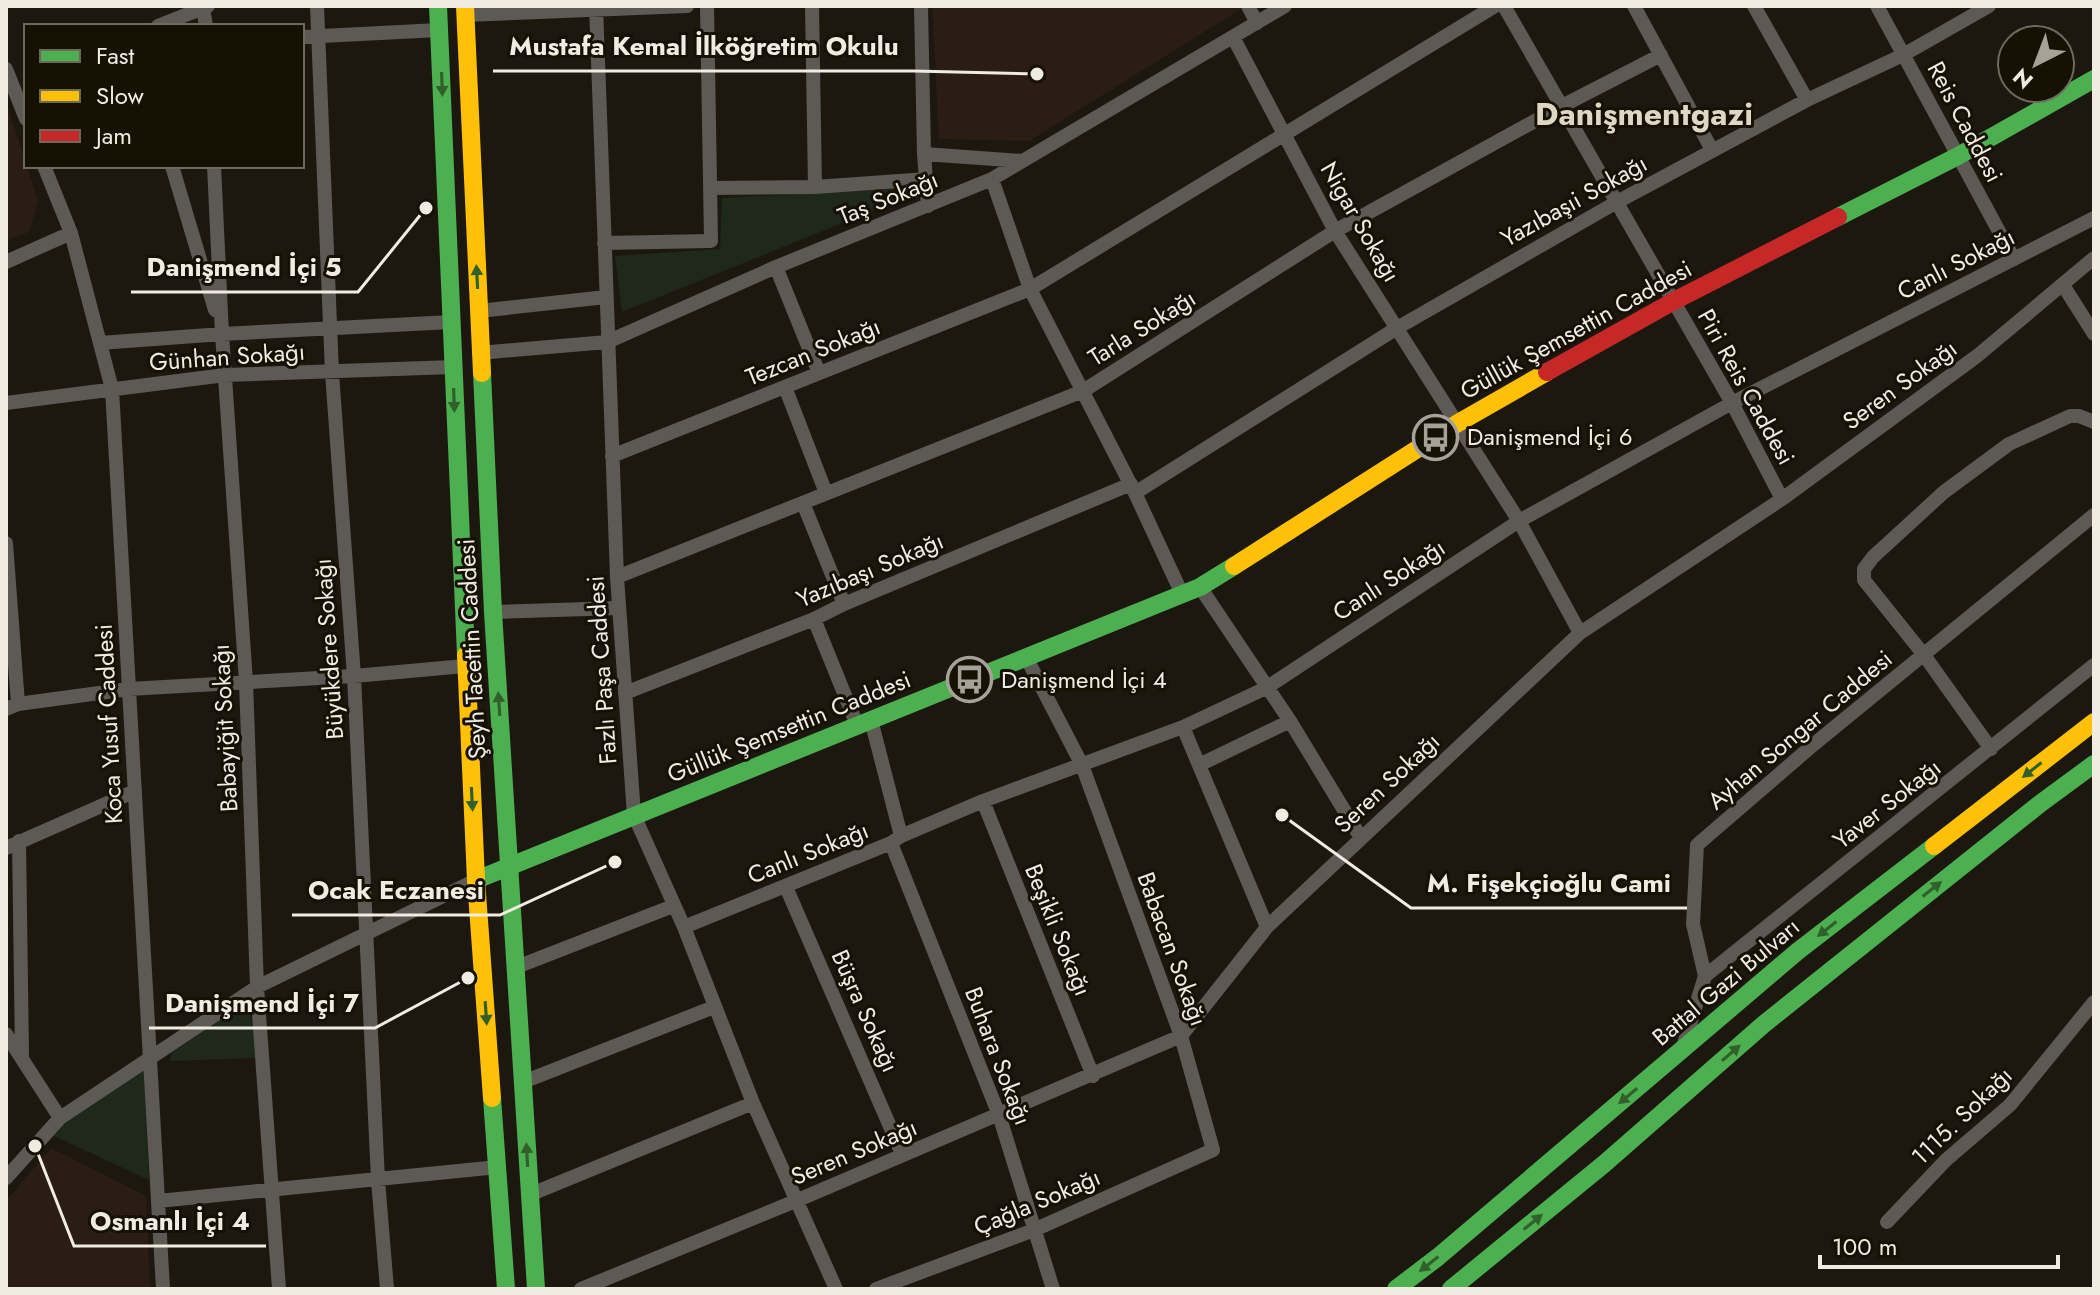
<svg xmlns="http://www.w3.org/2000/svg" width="2100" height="1295" font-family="Jost,sans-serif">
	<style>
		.education { fill: #2b1d13 }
		.park { fill: #1e281b }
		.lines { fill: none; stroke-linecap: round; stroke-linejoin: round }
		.street { stroke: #5d5955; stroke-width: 14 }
		.fast { stroke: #4caf50; stroke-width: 18 }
		.slow { stroke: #ffc107; stroke-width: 18 }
		.jam { stroke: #c62828; stroke-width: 18 }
		.oneway { fill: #32602a }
		.labels { text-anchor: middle; stroke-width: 6; stroke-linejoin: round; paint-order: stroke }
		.street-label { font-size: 24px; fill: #f0ece2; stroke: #171104 }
		.poi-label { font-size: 24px; fill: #f0ece2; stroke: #171104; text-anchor: start }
		.district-label { font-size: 32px; font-weight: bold; fill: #dfd7c5; stroke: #171104 }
		.leader { fill: none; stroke: #f0ece2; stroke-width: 3 }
		.callout-dot { fill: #f0ece2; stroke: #171104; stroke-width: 3 }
		.callout-label { font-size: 26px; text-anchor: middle; font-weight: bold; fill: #f0ece2; stroke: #171104; stroke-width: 6; stroke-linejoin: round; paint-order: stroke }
	</style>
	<rect width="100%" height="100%" fill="#1c1810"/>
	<path class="education" d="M 932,6 L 1239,6 L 1241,9 L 1029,141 L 939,139 Z
		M 6,102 L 38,201 L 29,232 L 6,240 Z
		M 51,1148 L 146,1196 L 150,1289 L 6,1289 L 6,1201 Z"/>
	<path class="park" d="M 912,188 L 912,195 L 622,312 L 615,256 L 720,249 L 722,198 Z
		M 248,1000 L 258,1058 L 170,1061 L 172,1053 Z
		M 144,1066 L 149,1180 L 54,1136 L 72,1115 Z"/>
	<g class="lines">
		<path class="street" d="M 317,6 L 332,373 L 354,676 L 378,1180 L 387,1289
			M 596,6 L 617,577 L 634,815 L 684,927 L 753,1103 L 836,1289
			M 812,6 L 815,187
			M 921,6 L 924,154 L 928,206
			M 1248,6 L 1257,23
			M 1504,6 L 1732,403 L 1782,499
			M 1634,6 L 1712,150
			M 1754,6 L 1807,100
			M 1877,6 L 2014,259
			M 203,8 L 206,26
			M 465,15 L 687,6
			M 158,26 L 208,6
			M 302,37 L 439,30
			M 1233,37 L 1335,231 L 1519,521 L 1580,633
			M 6,69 L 26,119
			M 924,154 L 1023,161
			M 44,166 L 71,233 L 112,389 L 163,1289
			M 172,166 L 215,310
			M 214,166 L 222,334 L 246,682 L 257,987 L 279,1289
			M 992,179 L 1030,289 L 1135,493 L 1182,594
			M 710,188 L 815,187 L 927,179
			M 604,243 L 711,241 L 707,6
			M 6,262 L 71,233
			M 776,267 L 819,373
			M 2063,285 L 2094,334
			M 479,311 L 606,297
			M 100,343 L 222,334 L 451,322
			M 479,353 L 607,342 L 776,267 L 992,179 L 1285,6
			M 785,387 L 826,493
			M 6,403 L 225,375 L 453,367
			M 612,456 L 1030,289 L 1495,6
			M 1135,493 L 1397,328 L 1617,202 L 1807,100 L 1903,55 L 1989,6
			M 803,503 L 844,604
			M 6,543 L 18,704
			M 617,577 L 1083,391 L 1335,231 L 1562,106 L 1661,55
			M 1200,587 L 1290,721 L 1361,838
			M 493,612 L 619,608
			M 814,619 L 857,725
			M 625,693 L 814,619 L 844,604 L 1131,484
			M 6,709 L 18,704 L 129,689 L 354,676 L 465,666
			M 871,720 L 901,836
			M 1183,727 L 1267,927
			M 1991,749 L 1924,655 L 1864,580 L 1864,569 L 1873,557 L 1944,492 L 2009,444 L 2070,416 L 2079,416 L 2094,422
			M 1201,764 L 1290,721
			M 983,801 L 1093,1076
			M 19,841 L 22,1056
			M 891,843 L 999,1115 L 1053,1289
			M 6,848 L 135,791
			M 786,887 L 902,1154
			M 684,927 L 891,843 L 901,836 L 983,801 L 1183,727 L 1266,688 L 1519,521 L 1732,403 L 2094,218
			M 514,968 L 673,906
			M 1705,976 L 2094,665
			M 6,1034 L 60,1118
			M 1682,1050 L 1705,976 L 1693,924 L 1697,845 L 1813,745 L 2094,515
			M 523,1082 L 714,1007
			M 6,1178 L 60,1118 L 257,987 L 476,880
			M 529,1195 L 753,1103
			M 158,1201 L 498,1167
			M 1887,1222 L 1946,1160 L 2010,1105 L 2094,1002
			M 581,1289 L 798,1200 L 1181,1036 L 1267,927 L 1580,633 L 1782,499 L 1977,356 L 2094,258
			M 876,1289 L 1034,1230 L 1213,1150 L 1181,1036 L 1082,765 L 1026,657"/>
		<path class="fast" d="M 438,6 L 466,655
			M 1838,217 L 1958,156 L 2094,79
			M 482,373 L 493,612 L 536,1289
			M 476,880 L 1200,587 L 1234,566
			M 492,1098 L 506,1289
			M 1396,1289 L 1438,1257 L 1798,951 L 1934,846
			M 1451,1289 L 1604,1164 L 1764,1024 L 2041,803 L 2094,764"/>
		<path class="slow" d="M 465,6 L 482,373
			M 1234,566 L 1458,423 L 1547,372
			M 466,655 L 476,880 L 492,1098
			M 1934,846 L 2094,722"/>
		<path class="jam" d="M 1547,372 L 1674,301 L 1838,217"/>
	</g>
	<defs><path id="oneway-solid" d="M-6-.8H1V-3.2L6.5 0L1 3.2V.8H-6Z" transform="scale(2)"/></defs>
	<g class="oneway">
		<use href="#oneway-solid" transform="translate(442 84) rotate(88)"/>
		<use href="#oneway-solid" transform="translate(477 277) rotate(-93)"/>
		<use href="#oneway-solid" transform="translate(454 400) rotate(88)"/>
		<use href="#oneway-solid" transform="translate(499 704) rotate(-94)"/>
		<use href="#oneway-solid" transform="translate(2032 770) rotate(142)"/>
		<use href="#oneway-solid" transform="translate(472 799) rotate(87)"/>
		<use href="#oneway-solid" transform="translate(1932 889) rotate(-38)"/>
		<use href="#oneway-solid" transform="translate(1827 929) rotate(142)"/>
		<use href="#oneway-solid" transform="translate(486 1013) rotate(86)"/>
		<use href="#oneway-solid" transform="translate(1731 1053) rotate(-41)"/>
		<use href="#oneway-solid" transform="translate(1628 1096) rotate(140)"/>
		<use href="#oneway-solid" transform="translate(527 1155) rotate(-93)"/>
		<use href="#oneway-solid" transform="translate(1533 1222) rotate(-39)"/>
		<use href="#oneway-solid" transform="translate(1429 1264) rotate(142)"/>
	</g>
	<defs>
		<symbol id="bus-ring" viewBox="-11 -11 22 22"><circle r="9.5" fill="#171104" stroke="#a6a298" stroke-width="1.5"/><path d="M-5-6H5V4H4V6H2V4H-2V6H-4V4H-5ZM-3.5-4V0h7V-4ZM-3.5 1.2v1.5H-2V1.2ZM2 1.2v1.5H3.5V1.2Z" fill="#a6a298"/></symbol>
	</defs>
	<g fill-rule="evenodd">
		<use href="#bus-ring" x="1410" y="412" width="51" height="51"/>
		<use href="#bus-ring" x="944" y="654" width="51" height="51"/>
	</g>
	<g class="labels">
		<g class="street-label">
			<text transform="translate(1965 122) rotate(62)" y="8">Reis Caddesi</text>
			<text transform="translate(888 198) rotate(-22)" y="8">Taş Sokağı</text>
			<text transform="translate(1574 201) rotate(-29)" y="8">Yazıbaşıi Sokağı</text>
			<text transform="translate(1360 222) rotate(60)" y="8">Nigar Sokağı</text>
			<text transform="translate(1956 264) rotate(-27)" y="8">Canlı Sokağı</text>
			<text transform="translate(1142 328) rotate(-32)" y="8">Tarla Sokağı</text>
			<text transform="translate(1576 330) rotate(-29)" y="8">Güllük Şemsettin Caddesi</text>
			<text transform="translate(813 352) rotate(-22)" y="8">Tezcan Sokağı</text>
			<text transform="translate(227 357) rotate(-4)" y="8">Günhan Sokağı</text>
			<text transform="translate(1900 385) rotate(-36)" y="8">Seren Sokağı</text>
			<text transform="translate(1746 387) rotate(61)" y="8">Piri Reis Caddesi</text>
			<text transform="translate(870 570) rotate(-23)" y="8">Yazıbaşı Sokağı</text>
			<text transform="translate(1389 580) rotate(-33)" y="8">Canlı Sokağı</text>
			<text transform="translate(329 649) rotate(-94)" y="8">Büyükdere Sokağı</text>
			<text transform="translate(472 649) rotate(-93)" y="8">Şeyh Tacettin Caddesi</text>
			<text transform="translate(602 670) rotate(-94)" y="8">Fazlı Paşa Caddesi</text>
			<text transform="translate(109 724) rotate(-93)" y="8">Koca Yusuf Caddesi</text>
			<text transform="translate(789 727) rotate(-22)" y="8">Güllük Şemsettin Caddesi</text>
			<text transform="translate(225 728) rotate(-93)" y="8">Babayiğit Sokağı</text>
			<text transform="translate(1800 730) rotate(-40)" y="8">Ayhan Songar Caddesi</text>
			<text transform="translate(1387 783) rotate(-43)" y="8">Seren Sokağı</text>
			<text transform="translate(1887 804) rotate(-38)" y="8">Yaver Sokağı</text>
			<text transform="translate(808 853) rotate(-22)" y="8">Canlı Sokağı</text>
			<text transform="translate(1058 930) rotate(68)" y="8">Beşikli Sokağı</text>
			<text transform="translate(1172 949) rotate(70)" y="8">Babacan Sokağı</text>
			<text transform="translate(1726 982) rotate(-40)" y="8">Battal Gazi Bulvarı</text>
			<text transform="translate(865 1011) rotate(66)" y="8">Büşra Sokağı</text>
			<text transform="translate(998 1056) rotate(69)" y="8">Buhara Sokağı</text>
			<text transform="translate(1962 1116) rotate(-44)" y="8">1115. Sokağı</text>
			<text transform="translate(854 1152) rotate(-23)" y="8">Seren Sokağı</text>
			<text transform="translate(1037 1202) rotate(-23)" y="8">Çağla Sokağı</text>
		</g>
		<g class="poi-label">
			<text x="1467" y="445">Danişmend İçi 6</text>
			<text x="1001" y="688">Danişmend İçi 4</text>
		</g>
		<g class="district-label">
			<text x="1644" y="125">Danişmentgazi</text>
		</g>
	</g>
	<path class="leader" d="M1037 74L914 71H493M426 208L358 292H131M1282 815L1411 908H1687M615 862L500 915H292M468 978L375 1028H149M35 1146L74 1246H266"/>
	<g class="callout-dot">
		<circle cx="1037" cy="74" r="8"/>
		<circle cx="426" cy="208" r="8"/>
		<circle cx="1282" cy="815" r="8"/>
		<circle cx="615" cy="862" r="8"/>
		<circle cx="468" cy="978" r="8"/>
		<circle cx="35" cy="1146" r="8"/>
	</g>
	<g class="callout-label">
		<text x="704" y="55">Mustafa Kemal İlköğretim Okulu</text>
		<text x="244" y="276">Danişmend İçi 5</text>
		<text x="1549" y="892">M. Fişekçioğlu Cami</text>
		<text x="396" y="899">Ocak Eczanesi</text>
		<text x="262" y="1012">Danişmend İçi 7</text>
		<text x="170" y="1230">Osmanlı İçi 4</text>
	</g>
	<rect width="2100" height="1295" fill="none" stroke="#f0ece2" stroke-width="16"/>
	<rect x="24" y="24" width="280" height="144" fill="#171104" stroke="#6e695d" stroke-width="2"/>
	<rect x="40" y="50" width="40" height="12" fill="#4caf50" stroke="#6e695d" stroke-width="2"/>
	<text x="96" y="64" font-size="24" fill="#f0ece2">Fast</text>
	<rect x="40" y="90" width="40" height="12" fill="#ffc107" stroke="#6e695d" stroke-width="2"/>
	<text x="96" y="104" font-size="24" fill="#f0ece2">Slow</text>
	<rect x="40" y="130" width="40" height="12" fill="#c62828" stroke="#6e695d" stroke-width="2"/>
	<text x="96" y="144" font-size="24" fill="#f0ece2">Jam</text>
	<g transform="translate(2036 64) rotate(222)"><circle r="38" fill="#171104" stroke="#6e695d" stroke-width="2"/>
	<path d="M0-6L14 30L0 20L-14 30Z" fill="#a6a298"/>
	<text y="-12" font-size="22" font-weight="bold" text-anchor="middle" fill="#f0ece2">N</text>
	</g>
	<path d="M1820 1255v12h238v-12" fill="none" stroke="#f0ece2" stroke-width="4"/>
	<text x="1832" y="1255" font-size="24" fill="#f0ece2" stroke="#171104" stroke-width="6" paint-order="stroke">100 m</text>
</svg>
